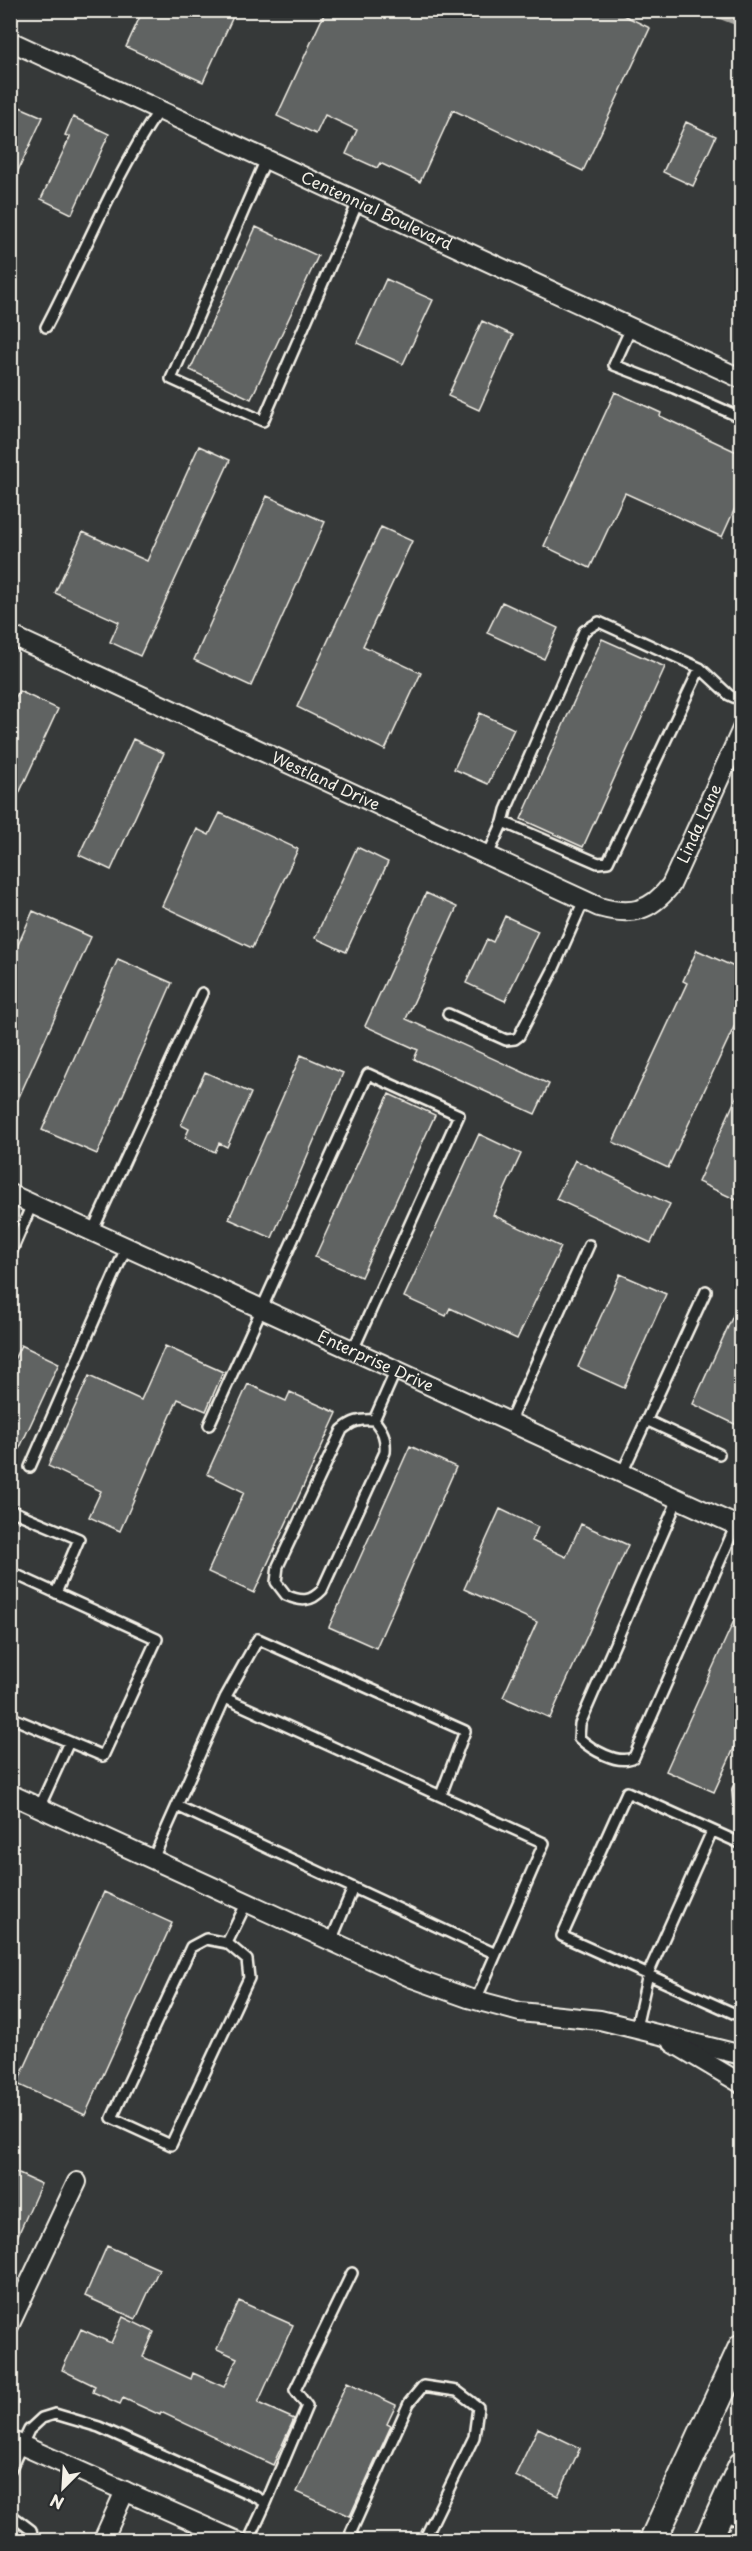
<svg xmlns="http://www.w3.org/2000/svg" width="752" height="2551" font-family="'Playpen Sans',sans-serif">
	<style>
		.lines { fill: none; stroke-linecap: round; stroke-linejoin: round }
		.stream { stroke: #a8a7a1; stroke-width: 5 }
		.building { fill: #616362; stroke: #f4f1e8; stroke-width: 1.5 }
		.lane-casing { stroke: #f4f1e8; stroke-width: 14 }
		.street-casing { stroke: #f4f1e8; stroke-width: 22 }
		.secondary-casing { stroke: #f4f1e8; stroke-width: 30 }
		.lane { stroke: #2a2d2e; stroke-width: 9 }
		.street { stroke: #2a2d2e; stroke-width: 18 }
		.secondary { stroke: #2a2d2e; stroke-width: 26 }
		.labels { text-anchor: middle; stroke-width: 4.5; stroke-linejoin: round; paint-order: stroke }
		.street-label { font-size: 16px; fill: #f4f1e8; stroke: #2a2d2e }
	</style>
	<rect width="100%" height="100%" fill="#363939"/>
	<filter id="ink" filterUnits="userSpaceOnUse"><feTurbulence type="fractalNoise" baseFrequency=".0167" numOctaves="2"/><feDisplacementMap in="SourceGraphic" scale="12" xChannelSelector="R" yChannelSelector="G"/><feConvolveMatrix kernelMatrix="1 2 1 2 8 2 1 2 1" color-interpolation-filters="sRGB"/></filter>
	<g filter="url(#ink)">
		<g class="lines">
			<path class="stream" d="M 703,10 L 742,25"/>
		</g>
		<path class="building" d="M 143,10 L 236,10 L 203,82 L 126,47 Z
			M 326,10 L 613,10 L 650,28 L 583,171 L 453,110 L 420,182 L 380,163 L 377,168 L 346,154 L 357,130 L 325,115 L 316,134 L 277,116 Z
			M 15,105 L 43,117 L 10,188 L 10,115 Z
			M 73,117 L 109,134 L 72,214 L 41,199 L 70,137 L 65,135 Z
			M 686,122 L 716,136 L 693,186 L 663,172 Z
			M 256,227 L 318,256 L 251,399 L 190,370 Z
			M 386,279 L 433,300 L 403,364 L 357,343 Z
			M 482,321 L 513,335 L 479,410 L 448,396 Z
			M 615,392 L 661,413 L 660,416 L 741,454 L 741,495 L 722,537 L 625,493 L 590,568 L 544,546 Z
			M 199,446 L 230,460 L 140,656 L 110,642 L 119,622 L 55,593 L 83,532 L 147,561 Z
			M 267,496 L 325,522 L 251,686 L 194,660 Z
			M 381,527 L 412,541 L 363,646 L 421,673 L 385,750 L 297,707 Z
			M 502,602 L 558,628 L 544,659 L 487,633 Z
			M 602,639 L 665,667 L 583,847 L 521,819 Z
			M 19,691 L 58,709 L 10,813 L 10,710 Z
			M 480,713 L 514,729 L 488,784 L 454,769 Z
			M 133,739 L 164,753 L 111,870 L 79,855 Z
			M 220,813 L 298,849 L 252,948 L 162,906 L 197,829 L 209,835 Z
			M 357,847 L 388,862 L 346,952 L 315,938 Z
			M 426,893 L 457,907 L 406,1019 L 549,1084 L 535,1114 L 414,1059 L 418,1050 L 365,1026 Z
			M 33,911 L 91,937 L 10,1117 L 10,963 Z
			M 505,916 L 538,931 L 505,1001 L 466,983 L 487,939 L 493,942 Z
			M 697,950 L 741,970 L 741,1012 L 668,1168 L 613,1142 L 687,983 L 683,981 Z
			M 118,959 L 172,983 L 97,1154 L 42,1130 Z
			M 301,1055 L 343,1073 L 272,1238 L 229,1219 Z
			M 205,1072 L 251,1093 L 227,1147 L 219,1143 L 215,1152 L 185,1138 L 189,1129 L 181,1125 Z
			M 741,1087 L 741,1202 L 698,1182 Z
			M 389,1094 L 435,1115 L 361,1277 L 315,1257 Z
			M 479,1134 L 521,1154 L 493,1215 L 561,1247 L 517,1339 L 450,1308 L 446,1316 L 404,1297 Z
			M 575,1160 L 670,1204 L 651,1243 L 556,1199 Z
			M 620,1274 L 666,1294 L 624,1388 L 578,1367 Z
			M 741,1298 L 741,1427 L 693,1404 Z
			M 21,1345 L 59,1363 L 10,1469 L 10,1368 Z
			M 165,1346 L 223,1372 L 206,1411 L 178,1399 L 120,1531 L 89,1517 L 101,1491 L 48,1466 L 89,1376 L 141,1400 Z
			M 248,1384 L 286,1401 L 290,1392 L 337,1413 L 254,1593 L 208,1572 L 244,1492 L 207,1474 Z
			M 410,1446 L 456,1467 L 376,1648 L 329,1627 Z
			M 500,1509 L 538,1527 L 532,1541 L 566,1557 L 581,1524 L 628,1545 L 550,1718 L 503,1697 L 537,1622 L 464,1589 Z
			M 741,1605 L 741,1733 L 714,1792 L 666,1771 Z
			M 104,1892 L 172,1923 L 85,2115 L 17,2084 Z
			M 10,2170 L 41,2184 L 10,2253 Z
			M 107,2246 L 159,2269 L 136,2319 L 85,2296 Z
			M 239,2301 L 293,2325 L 258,2403 L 294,2419 L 273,2465 L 161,2412 L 160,2415 L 123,2398 L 120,2404 L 93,2392 L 95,2386 L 62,2370 L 81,2329 L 111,2343 L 123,2317 L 154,2332 L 143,2357 L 191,2379 L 193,2373 L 224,2387 L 237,2358 L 217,2349 Z
			M 347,2382 L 396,2405 L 387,2424 L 391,2426 L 350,2516 L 297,2492 Z
			M 538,2428 L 580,2448 L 558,2496 L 515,2476 Z"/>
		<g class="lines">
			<defs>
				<path id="lane" d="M 266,159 L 171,379 L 263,421 L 358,202
					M 46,327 C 84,255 113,178 159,110
					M 631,328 L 614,365 L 674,388 L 742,418
					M 742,552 L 740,556 L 742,557
					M 503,822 L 506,810 L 584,631 L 599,622 L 700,668
					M 488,855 L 503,822 L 598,863 L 608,862 L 700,668 L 729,695 L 742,701
					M 448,1014 L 506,1040 L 515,1039 L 519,1036 L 553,970 L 584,900
					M 92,1232 L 202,993
					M 10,1255 L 32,1204
					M 374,1420 C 360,1419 352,1421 342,1430 L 278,1566 L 276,1582 L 286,1595 C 301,1602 311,1602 322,1590 L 385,1452 C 386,1437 383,1431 374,1420 L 396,1370
					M 646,1420 L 719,1454
					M 509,1423 L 589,1245
					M 209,1425 L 368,1074 L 459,1115 L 353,1350
					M 30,1467 L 126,1248
					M 622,1473 L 706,1291
					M 678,1499 L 580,1724 L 579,1738 C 591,1749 618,1766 634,1757 L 742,1511
					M 10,1510 L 79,1539 L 56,1593
					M 10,1572 L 157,1639 L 103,1756 L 10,1717
					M 225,1698 L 258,1639 L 465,1731 L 441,1795
					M 742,1782 L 738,1790 L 739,1803 L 742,1806
					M 177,1806 L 496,1954
					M 39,1808 L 69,1742
					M 742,1844 L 627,1792 L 562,1936 L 742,2017
					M 153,1859 L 225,1698 L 544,1843 L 476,2000
					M 331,1941 L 353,1888
					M 227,1943 L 206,1939 L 191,1947 L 112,2118 L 171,2145 L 249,1978 L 247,1960 L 227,1943 L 247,1902
					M 636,2028 L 648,1974 L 712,1831
					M 10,2470 L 29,2430 L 42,2418 L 55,2414 L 99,2427 L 256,2497 L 266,2503 L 249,2540
					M 266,2503 L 307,2406 L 295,2390 L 352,2273
					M 10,2514 L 31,2530 L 34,2540
					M 722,2514 L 742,2523
					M 355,2540 L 351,2532 L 409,2403 L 423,2386 L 457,2391 L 478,2407 L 474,2437 L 424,2540"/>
				<g id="street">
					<path id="s1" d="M 10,41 L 742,379"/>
					<path id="s2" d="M 10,635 L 599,907 C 631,916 650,912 671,885 L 742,729"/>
					<path id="s3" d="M 10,1194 L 742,1528"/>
					<path d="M 10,1794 L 412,1978 L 468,1998 L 520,2012 L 600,2020 L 742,2055"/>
					<path d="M 673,2043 L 742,2084"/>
					<path d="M 10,2324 L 77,2182"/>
					<path d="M 10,2440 L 235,2540"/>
					<path d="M 103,2540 L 125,2491"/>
				</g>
				<path id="secondary" d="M 653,2540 L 742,2347
					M 708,2540 L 742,2465"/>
			</defs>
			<use href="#lane" class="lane-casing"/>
			<use href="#street" class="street-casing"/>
			<use href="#secondary" class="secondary-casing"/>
			<use href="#lane" class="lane"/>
			<use href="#street" class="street"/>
			<use href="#secondary" class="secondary"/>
		</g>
	</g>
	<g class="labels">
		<g class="street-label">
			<text dy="6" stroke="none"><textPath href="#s1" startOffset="404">Centennial Boulevard</textPath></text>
			<text dy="6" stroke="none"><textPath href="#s2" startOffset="348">Westland Drive</textPath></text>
			<text dy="6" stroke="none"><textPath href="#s2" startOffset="798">Linda Lane</textPath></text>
			<text dy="6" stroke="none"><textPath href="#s3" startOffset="402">Enterprise Drive</textPath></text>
		</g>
	</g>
	<rect width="752" height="2551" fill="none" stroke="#2a2d2e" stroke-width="36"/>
	<rect x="18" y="18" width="716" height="2515" fill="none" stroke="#f4f1e8" stroke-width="2" filter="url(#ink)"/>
	<g transform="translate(63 2488) rotate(204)" stroke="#2a2d2e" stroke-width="4.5" paint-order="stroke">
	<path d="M0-4.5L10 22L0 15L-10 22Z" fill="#f4f1e8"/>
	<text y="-9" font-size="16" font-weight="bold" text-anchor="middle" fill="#f4f1e8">N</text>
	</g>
</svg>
